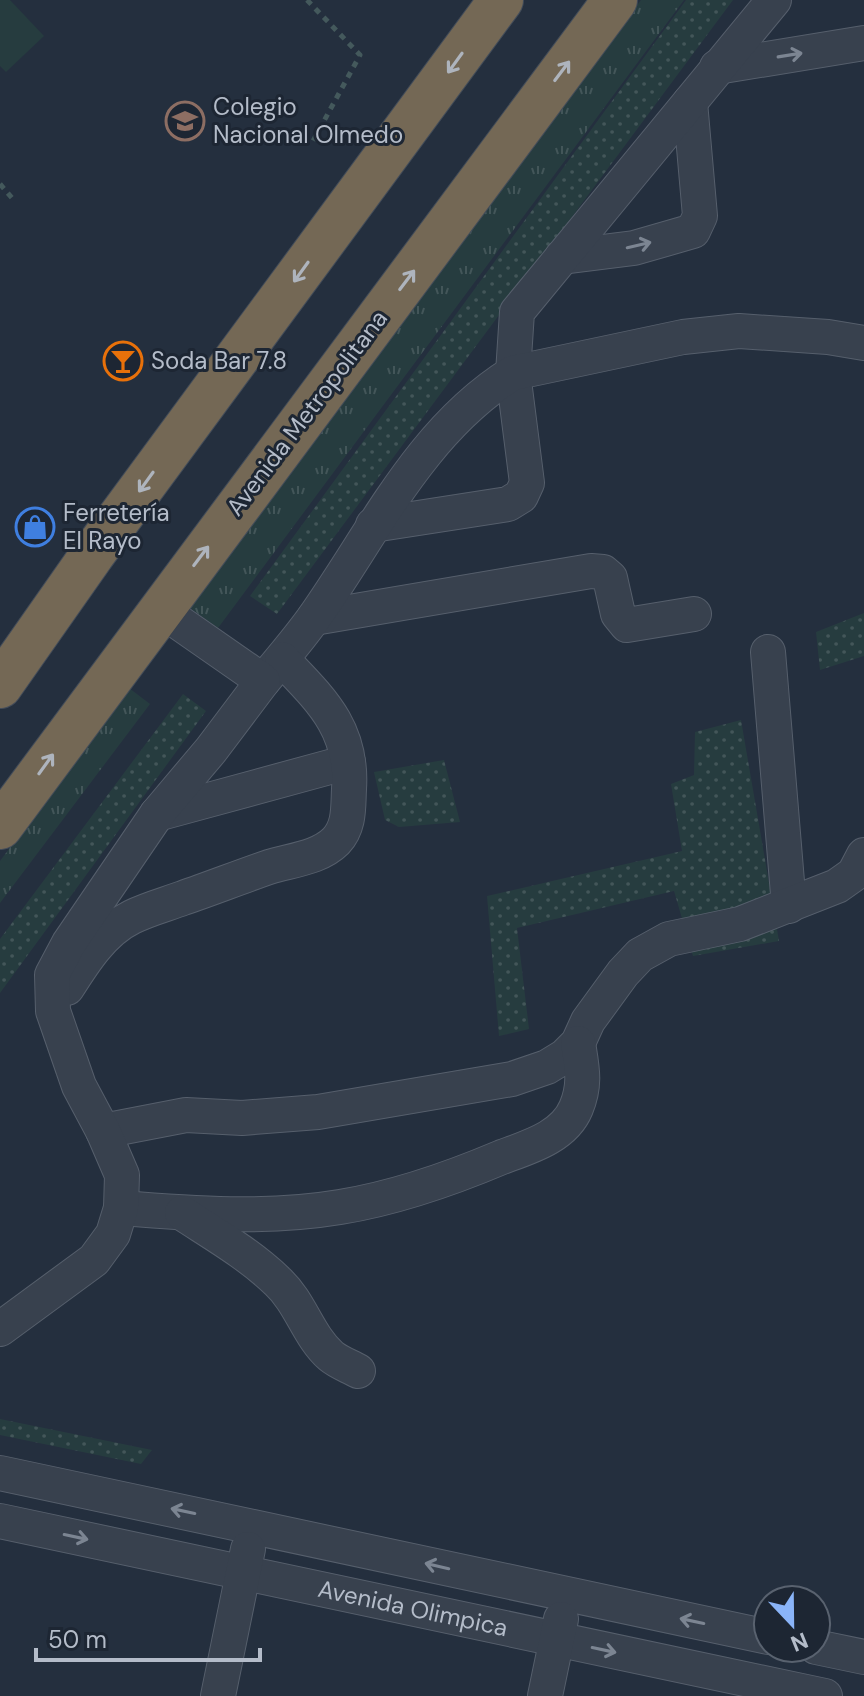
<svg xmlns="http://www.w3.org/2000/svg" width="864" height="1696" font-family="'DM Sans',sans-serif">
	<style>
		.grass { fill: url(#grass-tufts) }
		.garden { fill: url(#garden-dots) }
		.pitch { fill: #263c3f }
		.lines { fill: none; stroke-linecap: round; stroke-linejoin: round }
		.minor-casing { stroke: #565f6c; stroke-width: 36 }
		.highway-casing { stroke: #434c59; stroke-width: 46 }
		.path { stroke: #44595c; stroke-width: 5; stroke-dasharray: 6 6; stroke-linecap: butt }
		.minor { stroke: #38414e; stroke-width: 34 }
		.highway { stroke: #746855; stroke-width: 44 }
		.oneway { stroke: #7c8592 }
		.oneway2 { stroke: #aeb4bd }
		.labels { text-anchor: middle; stroke-width: 6; stroke-linejoin: round; paint-order: stroke }
		.poi-label { font-size: 24px; fill: #b4bcc9; stroke: #1d2633; text-anchor: start }
		.street-label { font-size: 24px; fill: #b4bcc9; stroke: #1d2633 }
	</style>
	<defs>
		<pattern id="grass-tufts" width="24" height="20" patternUnits="userSpaceOnUse" patternTransform="scale(2)"><rect width="24" height="20" fill="#263c3f"/><path d="M3 7l-1-3M5 7V3M7 7l1-3M15 17l-1-3M17 17v-4M19 17l1-3" fill="none" stroke="#435659"/></pattern>
		<pattern id="garden-dots" width="8" height="8" patternUnits="userSpaceOnUse" patternTransform="scale(2)"><rect width="8" height="8" fill="#263c3f"/><path d="M2 2h.1M6 6h.1" fill="none" stroke="#435659" stroke-width="1.8" stroke-linecap="round"/></pattern>
	</defs>
	<rect width="100%" height="100%" fill="#242f3e"/>
	<path class="grass" d="M 641,0 L 684,0 L 218,628 L 190,608 Z
		M 129,688 L 150,704 L 0,903 L 0,861 Z"/>
	<path class="garden" d="M 686,0 L 733,0 L 277,614 L 250,596 Z
		M 864,613 L 864,656 L 820,670 L 816,632 Z
		M 183,694 L 206,711 L 0,993 L 0,939 Z
		M 741,720 L 779,941 L 693,956 L 674,891 L 517,928 L 529,1029 L 499,1036 L 487,896 L 682,851 L 671,784 L 694,775 L 695,732 Z
		M 444,760 L 460,822 L 399,827 L 385,820 L 374,772 Z
		M 0,1419 L 152,1450 L 141,1464 L 0,1435 Z"/>
	<path class="pitch" d="M 0,0 L 10,0 L 44,36 L 6,72 L 0,66 Z"/>
	<g class="lines">
		<defs>
			<g id="minor">
				<path d="M 717,67 L 864,43"/>
				<path d="M 562,257 L 634,248 L 693,231 L 700,216 L 690,102"/>
				<path d="M 373,525 L 508,504 L 521,496 L 527,483 L 513,373 L 517,312 L 774,0"/>
				<path d="M 314,618 L 591,571 L 603,572 L 610,578 L 618,614 L 627,625 L 694,614"/>
				<path d="M 768,652 L 789,906"/>
				<path d="M 263,681 C 280,661 297,641 313,619 C 374,533 420,431 513,373 L 683,337 L 739,331 L 828,337 L 864,343"/>
				<path d="M 157,814 L 348,762"/>
				<path d="M 67,988 C 84,961 103,931 132,917 C 148,909 167,904 183,898 C 212,888 240,877 269,867 C 292,860 319,858 336,841 C 350,826 348,807 349,789 C 353,728 320,699 282,659"/>
				<path d="M 103,1131 L 186,1115 L 242,1118 L 318,1112 L 512,1079 L 547,1067 L 565,1056 L 578,1043 L 588,1021 L 623,973 L 640,955 L 669,939 L 740,924 L 837,886 L 854,874 L 864,855"/>
				<path d="M 121,1208 C 193,1214 268,1219 340,1207 C 396,1198 450,1179 502,1157 C 529,1147 564,1137 576,1108 C 586,1084 582,1068 578,1043"/>
				<path d="M 182,1213 C 214,1234 249,1254 277,1281 C 301,1303 308,1336 331,1356 C 338,1362 349,1366 358,1371"/>
				<path d="M 0,1329 L 94,1260 L 113,1234 L 121,1208 L 122,1175 L 103,1131 L 79,1086 L 53,1011 L 52,975 L 69,943 L 157,814 L 211,750 L 263,681 L 161,610"/>
				<path d="M 0,1473 L 768,1637"/>
				<path id="s1" d="M 0,1521 L 825,1696"/>
				<path d="M 816,1647 L 864,1657"/>
				<path d="M 218,1696 L 248,1549"/>
				<path d="M 545,1696 L 561,1619"/>
			</g>
			<path id="highway" d="M 0,686 L 92,555 L 501,0
				M 0,827 L 615,0"/>
		</defs>
		<use href="#minor" class="minor-casing"/>
		<use href="#highway" class="highway-casing"/>
		<path class="path" d="M 307,0 L 360,55 L 313,141
			M 0,184 L 12,198"/>
		<use href="#minor" class="minor"/>
		<use href="#highway" class="highway"/>
	</g>
	<defs><path id="oneway-shaft" d="M-6 0H5M1.5-3L5.5 0L1.5 3" fill="none" stroke-width="1.6" stroke-linecap="round" stroke-linejoin="round" transform="scale(2)"/></defs>
	<g class="oneway">
		<use href="#oneway-shaft" transform="translate(790 55) rotate(-9)"/>
		<use href="#oneway-shaft" transform="translate(639 245) rotate(-13)"/>
		<use href="#oneway-shaft" transform="translate(183 1511) rotate(-168)"/>
		<use href="#oneway-shaft" transform="translate(76 1537) rotate(12)"/>
		<use href="#oneway-shaft" transform="translate(437 1566) rotate(-167)"/>
		<use href="#oneway-shaft" transform="translate(692 1621) rotate(-168)"/>
		<use href="#oneway-shaft" transform="translate(604 1650) rotate(12)"/>
	</g>
	<g class="oneway2">
		<use href="#oneway-shaft" transform="translate(455 63) rotate(126)"/>
		<use href="#oneway-shaft" transform="translate(562 71) rotate(-53)"/>
		<use href="#oneway-shaft" transform="translate(301 272) rotate(126)"/>
		<use href="#oneway-shaft" transform="translate(407 280) rotate(-53)"/>
		<use href="#oneway-shaft" transform="translate(146 482) rotate(126)"/>
		<use href="#oneway-shaft" transform="translate(201 556) rotate(-53)"/>
		<use href="#oneway-shaft" transform="translate(46 764) rotate(-54)"/>
	</g>
	<defs>
		<symbol id="school-ring" viewBox="-11 -11 22 22"><circle r="9.5" fill="#1d2633" stroke="#8d6e63" stroke-width="1.5"/><path d="M0-5L7-2L0 1L-7-2ZM-4 1L0 2.5L4 1V4Q0 6-4 4Z" fill="#8d6e63"/></symbol>
		<symbol id="bar-ring" viewBox="-11 -11 22 22"><circle r="9.5" fill="#1d2633" stroke="#e8710a" stroke-width="1.5"/><path d="M-6-5H6L.8 .8V4.5H3.5V6h-7V4.5H-.8V.8Z" fill="#e8710a"/></symbol>
		<symbol id="shop-ring" viewBox="-11 -11 22 22"><circle r="9.5" fill="#1d2633" stroke="#3f7fe0" stroke-width="1.5"/><path d="M-5-2.5h2.3a2.7 3.5 0 0 1 5.4 0H5L5.5 6h-11ZM-1.5-2.5h3a1.5 2.3 0 0 0-3 0Z" fill="#3f7fe0"/></symbol>
	</defs>
	<g fill-rule="evenodd">
		<use href="#school-ring" x="163" y="99" width="44" height="44"/>
		<use href="#bar-ring" x="101" y="339" width="44" height="44"/>
		<use href="#shop-ring" x="13" y="505" width="44" height="44"/>
	</g>
	<g class="labels">
		<g class="poi-label">
			<text x="213" y="115">Colegio<tspan x="213" dy="28">Nacional Olmedo</tspan></text>
			<text x="151" y="369">Soda Bar 7.8</text>
			<text x="63" y="521">Ferretería<tspan x="63" dy="28">El Rayo</tspan></text>
		</g>
		<g class="street-label">
			<text transform="translate(307 413) rotate(-53)" y="8">Avenida Metropolitana</text>
			<text dy="8" stroke="none"><textPath href="#s1" startOffset="422">Avenida Olimpica</textPath></text>
		</g>
	</g>
	<g transform="translate(792 1624) rotate(158)"><circle r="38" fill="#1d2633" stroke="#59626f" stroke-width="2"/>
	<path d="M0-6L14 30L0 20L-14 30Z" fill="#8ab4f8"/>
	<text y="-12" font-size="22" font-weight="bold" text-anchor="middle" fill="#b4bcc9">N</text>
	</g>
	<path d="M36 1648v12h224v-12" fill="none" stroke="#b4bcc9" stroke-width="4"/>
	<text x="48" y="1648" font-size="24" fill="#b4bcc9" stroke="#1d2633" stroke-width="6" paint-order="stroke">50 m</text>
</svg>
